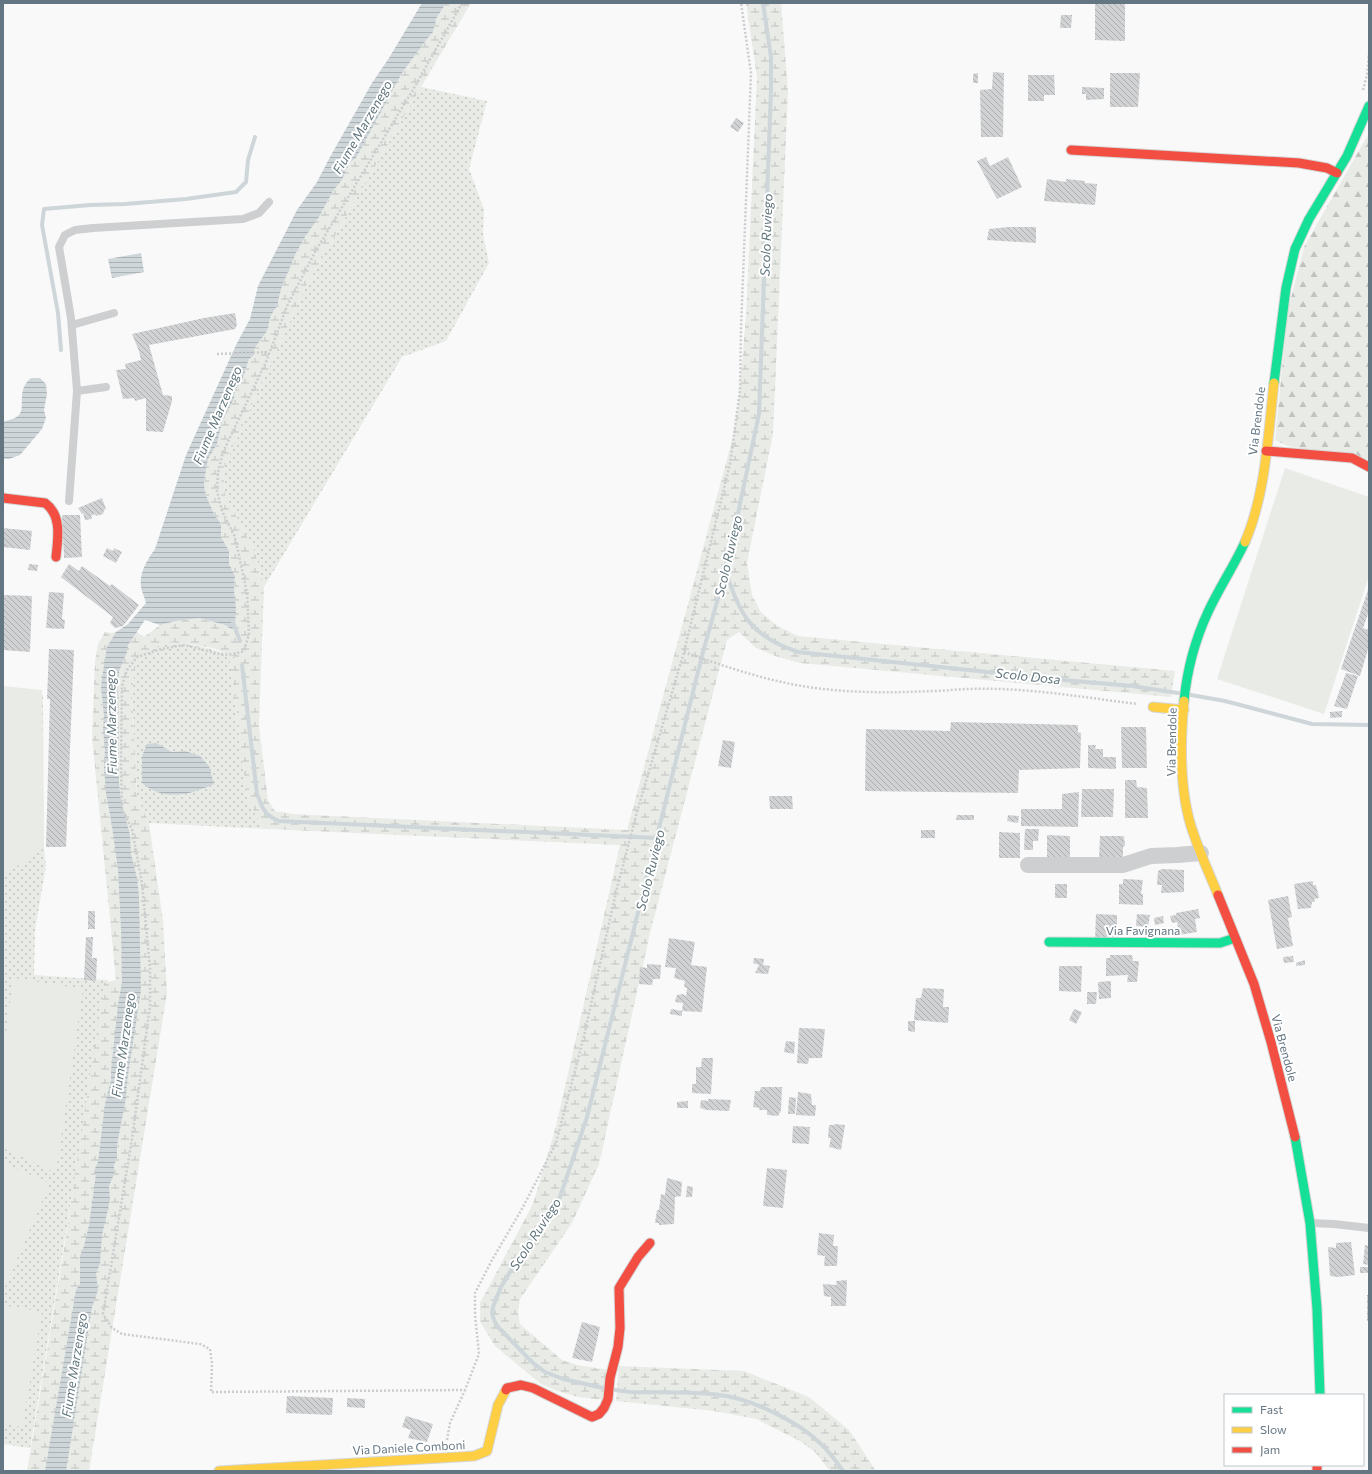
<svg xmlns="http://www.w3.org/2000/svg" width="1372" height="1474" font-family="Commissioner,sans-serif">
	<style>
		.green { fill: url(#green-dots) }
		.forest { fill: url(#forest-firs) }
		.wetland { fill: url(#wetland-marsh) }
		.pitch { fill: #e8ebe6 }
		.water { fill: url(#water-rules) }
		.lines { fill: none; stroke-linecap: round; stroke-linejoin: round }
		.stream { stroke: #ced6d9; stroke-width: 4 }
		.building { fill: url(#building-back-hatch) }
		.fast-casing { stroke: #d5d6d7; stroke-width: 11 }
		.slow-casing { stroke: #d5d6d7; stroke-width: 11 }
		.jam-casing { stroke: #d5d6d7; stroke-width: 11 }
		.path { stroke: #cbcccd; stroke-width: 2.5; stroke-dasharray: 2 2; stroke-linecap: butt }
		.lane { stroke: #cecfd0; stroke-width: 8 }
		.street { stroke: #cecfd0; stroke-width: 16 }
		.fast { stroke: #16e098; stroke-width: 9 }
		.slow { stroke: #ffcf43; stroke-width: 9 }
		.jam { stroke: #f24e42; stroke-width: 9 }
		.labels { text-anchor: middle; stroke-width: 4; stroke-linejoin: round; paint-order: stroke }
		.street-label { font-size: 12px; fill: #657683; stroke: #fff }
		.water-label { font-size: 13px; font-style: italic; fill: #60757c; stroke: #fff }
	</style>
	<defs>
		<pattern id="green-dots" width="8" height="8" patternUnits="userSpaceOnUse"><rect width="8" height="8" fill="#e8ebe6"/><path d="M2 2h.1M6 6h.1" fill="none" stroke="#c0c3c0" stroke-width="1.8" stroke-linecap="round"/></pattern>
		<pattern id="forest-firs" width="22" height="20" patternUnits="userSpaceOnUse"><rect width="22" height="20" fill="#e8ebe6"/><path d="M5 1l3.5 6h-7zM16 11l3.5 6h-7z" fill="#c0c3c0"/></pattern>
		<pattern id="wetland-marsh" width="20" height="14" patternUnits="userSpaceOnUse"><rect width="20" height="14" fill="#e8ebe6"/><path d="M1 5h8M5 5V1M11 12h8M15 12V8" fill="none" stroke="#c0c3c0"/></pattern>
		<pattern id="water-rules" width="6" height="5" patternUnits="userSpaceOnUse"><rect width="6" height="5" fill="#ced6d9"/><path d="M0 2.5h6" fill="none" stroke="#abb2b5"/></pattern>
		<pattern id="building-back-hatch" width="6" height="6" patternUnits="userSpaceOnUse"><rect width="6" height="6" fill="#d0d2d3"/><path d="M-1 5l2 2M0 0l6 6M5-1l2 2" fill="none" stroke="#acafb1"/></pattern>
	</defs>
	<rect width="100%" height="100%" fill="#f9f9f9"/>
	<path class="green" d="M 421,87 L 487,101 L 469,169 L 484,209 L 483,235 L 489,263 L 446,341 L 402,357 L 264,587 L 255,552 L 225,495 L 223,469 L 306,286 Z
		M 168,642 C 194,644 211,648 236,657 L 230,661 L 247,797 L 256,816 L 267,829 L 149,823 L 137,797 L 132,691 L 136,664 L 150,649 Z
		M 3,691 L 43,695 L 44,848 L 46,866 L 35,930 L 34,975 L 108,980 L 30,1448 L 3,1444 Z"/>
	<path class="forest" d="M 1369,133 L 1369,460 L 1288,446 L 1275,440 L 1288,310 L 1304,247 Z"/>
	<path class="wetland" d="M 446,3 L 471,3 L 421,87 L 306,286 L 223,469 L 225,495 L 255,552 L 264,587 L 259,726 L 268,800 L 275,811 L 293,814 L 627,830 L 733,437 L 739,399 L 746,316 L 757,77 L 746,3 L 781,3 L 788,91 L 773,434 L 747,563 L 752,595 L 761,612 L 776,625 L 798,636 L 1175,671 L 1171,697 L 800,663 L 778,657 L 756,648 L 739,632 L 727,640 L 650,933 L 599,1164 L 572,1223 L 520,1299 L 518,1312 L 520,1324 L 562,1360 L 577,1365 L 609,1370 L 604,1400 L 578,1397 L 557,1391 L 541,1384 L 495,1346 L 480,1322 L 480,1303 L 533,1204 L 556,1126 L 620,845 L 267,829 L 256,816 L 247,797 L 230,661 L 235,657 L 213,648 L 189,644 L 168,642 L 151,649 L 136,664 L 132,691 L 137,797 L 149,823 L 163,921 L 167,993 L 89,1471 L 27,1471 L 64,1249 L 104,983 L 116,980 L 92,737 L 95,661 L 98,644 L 105,632 L 112,633 L 130,627 L 144,637 L 160,625 L 176,621 L 199,618 L 225,625 L 231,629 L 236,608 L 234,590 L 235,576 L 229,564 L 229,551 L 221,537 L 221,524 L 214,514 L 205,493 L 204,483 L 208,459 L 217,444 L 222,422 L 234,399 L 235,390 L 242,381 L 249,359 L 254,355 L 254,349 L 267,331 L 271,315 L 276,309 L 282,286 L 291,262 L 305,237 L 319,217 L 333,191 L 342,180 L 350,162 L 356,158 L 402,73 L 427,39 L 433,32 L 436,19 Z
		M 619,1366 L 744,1371 L 809,1397 L 849,1430 L 876,1471 L 830,1471 L 815,1452 L 800,1441 L 756,1419 L 714,1411 L 616,1401 Z"/>
	<path class="pitch" d="M 1285,468 L 1369,497 L 1369,576 L 1324,714 L 1217,679 Z
		M 3,686 L 42,690 L 44,848 L 3,876 Z
		M 13,978 L 83,989 L 56,1173 L 3,1148 L 3,1056 Z
		M 3,1163 L 50,1183 L 3,1292 Z
		M 3,1305 L 42,1312 L 22,1427 L 3,1423 Z"/>
	<path class="water" d="M 422,3 L 446,3 L 436,19 L 433,32 L 427,39 L 402,73 L 356,158 L 350,162 L 342,180 L 333,191 L 319,217 L 305,237 L 296,253 L 282,286 L 278,301 L 278,305 L 271,315 L 267,331 L 254,349 L 254,355 L 249,359 L 242,381 L 235,390 L 234,399 L 222,422 L 217,444 L 208,459 L 204,482 L 205,493 L 214,514 L 221,524 L 221,537 L 229,551 L 229,564 L 235,576 L 234,590 L 236,608 L 235,626 L 231,629 L 225,625 L 199,618 L 176,621 L 160,625 L 145,620 L 128,645 L 127,652 L 119,671 L 118,687 L 119,783 L 121,801 L 130,835 L 131,854 L 137,878 L 139,896 L 141,990 L 127,1082 L 126,1098 L 117,1145 L 117,1158 L 114,1165 L 114,1174 L 109,1186 L 110,1200 L 102,1235 L 100,1264 L 96,1273 L 98,1290 L 92,1307 L 66,1471 L 45,1471 L 76,1290 L 80,1284 L 80,1256 L 84,1246 L 89,1225 L 96,1174 L 94,1171 L 98,1162 L 105,1104 L 111,1080 L 111,1070 L 118,1005 L 122,982 L 121,930 L 118,870 L 112,826 L 106,793 L 104,767 L 105,749 L 103,730 L 104,715 L 101,687 L 102,678 L 107,647 L 116,632 L 128,624 L 146,603 C 145,598 142,593 141,587 C 139,573 147,560 155,549 L 186,455 L 237,343 L 250,319 L 258,286 L 297,210 L 317,182 L 330,157 L 372,83 L 389,58 Z
		M 141,253 L 144,272 L 112,278 L 108,259 Z
		M 31,378 L 40,378 L 46,384 L 47,394 L 44,410 L 46,418 L 42,429 L 20,455 L 9,459 L 3,459 L 3,422 C 8,420 14,419 18,416 C 27,408 15,391 31,378 Z
		M 156,743 L 172,752 L 185,751 L 200,756 L 209,766 L 214,784 C 189,795 165,802 142,783 L 142,756 L 147,744 Z"/>
	<g class="lines">
		<path class="stream" d="M 61,350 L 58,313 L 42,225 L 44,209 L 90,205 L 125,204 L 186,199 L 236,192 L 246,182 L 248,160 L 255,137
			M 726,571 C 739,615 752,637 798,652 L 1063,680 L 1132,686 L 1178,693
			M 233,623 L 240,641
			M 242,665 L 257,794 C 263,809 264,815 279,821 L 657,838
			M 1191,695 L 1225,701 L 1312,724 L 1369,725
			M 603,1388 L 563,1379 L 545,1372 L 533,1363 L 498,1327 L 494,1320 L 492,1313 L 493,1307 L 501,1287 L 519,1257 L 560,1197 L 587,1117 L 703,652 L 726,570 L 759,414 L 771,90 L 771,57 L 763,3
			M 615,1390 L 630,1392 C 659,1393 690,1391 719,1395 C 750,1398 797,1421 820,1443 C 829,1451 836,1461 843,1471"/>
	</g>
	<path class="building" d="M 1095,3 L 1125,3 L 1125,41 L 1095,40 Z
		M 1061,15 L 1072,15 L 1071,28 L 1060,28 Z
		M 993,72 L 1004,73 L 1003,137 L 981,137 L 980,90 L 992,89 Z
		M 978,73 L 978,83 L 973,83 L 973,74 Z
		M 1110,73 L 1140,73 L 1138,107 L 1110,107 Z
		M 1028,75 L 1054,75 L 1055,95 L 1044,95 L 1044,101 L 1028,101 Z
		M 1082,87 L 1104,88 L 1104,99 L 1086,100 L 1086,94 L 1082,94 Z
		M 736,118 L 744,123 L 738,132 L 730,127 Z
		M 986,157 L 990,166 L 1008,157 L 1022,187 L 997,199 L 977,161 Z
		M 1047,179 L 1066,182 L 1066,179 L 1085,181 L 1085,183 L 1097,184 L 1095,205 L 1044,201 Z
		M 1009,227 L 1036,227 L 1036,243 L 987,240 L 989,229 Z
		M 235,313 L 237,325 L 235,329 L 149,345 L 163,395 L 172,396 L 172,401 L 163,432 L 146,431 L 146,398 L 135,401 L 134,398 L 123,399 L 116,370 L 126,369 L 125,364 L 141,360 L 139,351 L 132,334 L 204,318 Z
		M 102,498 L 106,509 L 104,510 L 103,514 L 96,516 L 95,514 L 91,516 L 92,519 L 85,520 L 83,513 L 82,514 L 78,508 Z
		M 62,515 L 80,515 L 82,557 L 64,558 Z
		M 3,528 L 32,531 L 30,550 L 3,547 Z
		M 107,548 L 113,551 L 114,548 L 122,552 L 116,563 L 103,556 Z
		M 29,564 L 38,565 L 37,571 L 28,570 Z
		M 69,564 L 79,571 L 82,566 L 110,586 L 112,584 L 139,605 L 123,626 L 115,628 L 110,623 L 113,617 L 61,577 Z
		M 1369,587 L 1369,611 L 1363,628 L 1369,630 L 1369,646 L 1360,676 L 1341,669 Z
		M 49,592 L 64,593 L 62,619 L 65,620 L 64,629 L 46,628 Z
		M 3,595 L 32,596 L 30,652 L 3,650 Z
		M 49,649 L 74,650 L 66,847 L 46,847 L 50,699 L 47,699 Z
		M 1346,673 L 1358,676 L 1347,709 L 1334,706 Z
		M 1342,711 L 1342,717 L 1330,718 L 1330,712 Z
		M 951,722 L 1078,725 L 1078,732 L 1081,733 L 1080,768 L 1019,770 L 1018,793 L 865,791 L 866,729 L 950,731 Z
		M 1121,727 L 1146,727 L 1147,768 L 1122,768 Z
		M 723,740 L 735,742 L 731,768 L 718,766 Z
		M 1088,745 L 1096,745 L 1095,749 L 1103,749 L 1103,757 L 1116,757 L 1116,769 L 1088,768 Z
		M 1125,780 L 1136,780 L 1137,787 L 1147,788 L 1148,818 L 1125,818 Z
		M 1082,789 L 1114,789 L 1113,817 L 1081,817 Z
		M 1079,792 L 1078,827 L 1021,826 L 1021,809 L 1062,809 L 1062,794 Z
		M 769,796 L 792,796 L 793,809 L 770,809 Z
		M 957,815 L 974,815 L 974,820 L 956,820 Z
		M 1008,815 L 1019,816 L 1018,823 L 1007,821 Z
		M 1025,829 L 1039,829 L 1038,841 L 1033,841 L 1033,850 L 1024,850 Z
		M 921,830 L 935,830 L 935,838 L 921,838 Z
		M 999,832 L 1020,833 L 1020,858 L 999,858 Z
		M 1047,835 L 1070,836 L 1070,861 L 1047,861 Z
		M 1100,836 L 1124,836 L 1125,846 L 1123,847 L 1123,861 L 1099,859 Z
		M 1162,869 L 1184,870 L 1184,892 L 1161,893 L 1162,885 L 1157,885 L 1158,871 Z
		M 1123,879 L 1143,880 L 1141,894 L 1143,894 L 1143,905 L 1119,904 L 1119,884 L 1123,884 Z
		M 1313,881 L 1313,885 L 1316,885 L 1319,898 L 1314,899 L 1315,902 L 1312,902 L 1311,908 L 1298,909 L 1294,884 Z
		M 1055,884 L 1067,884 L 1067,898 L 1055,898 Z
		M 1288,896 L 1292,917 L 1288,918 L 1293,946 L 1277,949 L 1268,900 Z
		M 1198,909 L 1200,918 L 1195,919 L 1197,932 L 1173,936 L 1171,928 L 1178,927 L 1177,922 L 1172,923 L 1170,916 L 1176,915 L 1176,913 Z
		M 88,911 L 95,911 L 95,929 L 88,929 Z
		M 1096,914 L 1117,915 L 1117,928 L 1120,928 L 1118,940 L 1095,940 Z
		M 1137,914 L 1150,915 L 1148,927 L 1136,926 Z
		M 1163,916 L 1164,923 L 1155,925 L 1154,918 Z
		M 86,937 L 93,937 L 92,958 L 97,958 L 96,981 L 84,980 Z
		M 669,938 L 695,942 L 691,965 L 707,967 L 702,1012 L 682,1011 L 682,1016 L 670,1014 L 671,1009 L 682,1011 L 683,1003 L 675,1002 L 677,995 L 683,994 L 686,996 L 687,988 L 684,987 L 685,981 L 674,978 L 676,968 L 665,967 Z
		M 1110,955 L 1132,955 L 1133,961 L 1139,961 L 1137,982 L 1127,982 L 1128,975 L 1106,976 L 1106,958 L 1110,958 Z
		M 1293,956 L 1294,962 L 1284,963 L 1283,957 Z
		M 754,958 L 764,959 L 763,965 L 770,966 L 768,974 L 755,973 L 759,965 L 753,963 Z
		M 1305,960 L 1305,965 L 1296,966 L 1296,963 Z
		M 647,964 L 661,965 L 660,979 L 653,979 L 652,985 L 639,984 L 640,967 L 647,968 Z
		M 1059,966 L 1082,966 L 1081,992 L 1059,991 Z
		M 1111,981 L 1111,998 L 1099,999 L 1098,982 Z
		M 923,988 L 944,989 L 943,1007 L 949,1007 L 948,1023 L 914,1020 L 916,998 L 921,998 Z
		M 1087,992 L 1097,992 L 1096,1004 L 1087,1004 Z
		M 1074,1009 L 1082,1012 L 1076,1024 L 1069,1020 Z
		M 908,1021 L 915,1021 L 915,1032 L 908,1031 Z
		M 799,1028 L 825,1029 L 822,1058 L 809,1058 L 808,1064 L 797,1063 Z
		M 786,1041 L 795,1042 L 794,1054 L 784,1052 Z
		M 702,1058 L 713,1058 L 711,1094 L 692,1093 L 692,1084 L 696,1084 L 696,1067 L 701,1067 Z
		M 761,1087 L 782,1087 L 781,1110 L 778,1116 L 767,1115 L 767,1110 L 759,1110 L 760,1103 L 759,1108 L 753,1107 L 755,1091 L 760,1091 Z
		M 798,1092 L 811,1094 L 812,1105 L 816,1105 L 815,1116 L 796,1115 Z
		M 789,1097 L 796,1098 L 795,1114 L 788,1114 Z
		M 708,1099 L 731,1100 L 729,1111 L 707,1110 L 700,1108 L 701,1100 L 708,1101 Z
		M 688,1101 L 688,1108 L 677,1108 L 677,1102 Z
		M 834,1124 L 845,1125 L 841,1150 L 829,1147 L 831,1138 L 828,1138 L 829,1125 L 834,1125 Z
		M 793,1126 L 810,1127 L 809,1144 L 792,1143 Z
		M 767,1168 L 787,1170 L 783,1208 L 763,1206 Z
		M 667,1178 L 682,1182 L 681,1196 L 675,1197 L 674,1224 L 659,1225 L 659,1223 L 655,1223 L 657,1210 L 659,1210 L 661,1194 L 665,1195 Z
		M 687,1186 L 693,1187 L 692,1197 L 686,1197 Z
		M 819,1233 L 834,1235 L 833,1246 L 838,1246 L 837,1266 L 824,1266 L 825,1256 L 817,1255 Z
		M 1351,1242 L 1355,1275 L 1338,1277 L 1330,1276 L 1328,1247 L 1336,1248 L 1336,1243 Z
		M 1365,1245 L 1369,1246 L 1369,1265 L 1363,1264 Z
		M 1360,1267 L 1369,1267 L 1369,1273 L 1360,1273 Z
		M 847,1280 L 846,1306 L 831,1306 L 831,1297 L 824,1296 L 823,1284 L 837,1285 L 836,1281 Z
		M 1367,1295 L 1369,1295 L 1369,1321 L 1367,1321 Z
		M 582,1322 L 600,1327 L 592,1362 L 572,1358 Z
		M 287,1396 L 333,1398 L 332,1415 L 286,1413 Z
		M 347,1398 L 365,1399 L 365,1408 L 347,1407 Z
		M 406,1416 L 433,1424 L 427,1442 L 408,1438 L 411,1430 L 402,1427 Z"/>
	<g class="lines">
		<defs>
			<path id="fast" d="M 1274,383 L 1286,288 L 1295,249 L 1309,219 L 1347,156 L 1369,106
				M 1184,701 C 1187,670 1195,640 1208,612 C 1219,588 1234,566 1245,542
				M 1049,942 L 1220,943 L 1235,938
				M 1295,1137 L 1310,1223 L 1317,1309 L 1320,1395"/>
			<path id="slow" d="M 1245,542 C 1266,493 1268,435 1274,383
				M 1184,701 C 1180,743 1179,795 1194,835 C 1201,856 1210,875 1218,895
				M 1153,707 L 1184,710
				M 219,1471 L 474,1456 L 487,1451 L 498,1405 L 506,1390"/>
			<path id="jam" d="M 1071,150 L 1299,163 L 1327,168 L 1337,173
				M 1266,451 L 1352,458 L 1369,467
				M 3,498 L 45,503 C 62,515 58,538 56,557
				M 1218,895 L 1254,984 L 1271,1042 L 1295,1137
				M 506,1390 L 507,1388 L 521,1385 L 533,1388 L 592,1417 L 599,1414 L 604,1408 L 608,1399 L 610,1378 L 618,1347 L 620,1328 L 619,1288 L 638,1257 L 650,1243
				M 1317,1465 L 1317,1471"/>
		</defs>
		<use href="#fast" class="fast-casing"/>
		<use href="#slow" class="slow-casing"/>
		<use href="#jam" class="jam-casing"/>
		<path class="path" d="M 462,3 L 414,88 L 315,252 L 287,306 L 266,362 L 223,452 L 218,472 L 217,491 L 222,511 L 235,537 L 247,593 L 249,634 L 244,651 L 234,654 L 223,655 L 184,645 L 161,649 L 137,657 L 127,670 L 122,686 L 121,760 L 122,809 L 132,829 L 142,883 L 150,968 L 150,1006 L 132,1139 L 103,1314 L 112,1328 L 122,1334 L 200,1344 L 210,1349 L 212,1364 L 211,1392 L 465,1390 L 479,1354 L 475,1315 L 475,1293 L 492,1260 L 523,1207 L 556,1143 L 584,1036 L 616,892 L 637,812 L 684,652 L 730,464 L 740,390 L 741,328 L 751,73 L 741,3
			M 1363,90 L 1367,75 L 1369,53
			M 217,354 L 269,352
			M 684,652 C 726,667 770,682 815,688 C 854,693 893,693 932,691 C 945,691 957,689 969,689 C 1025,687 1081,697 1137,704
			M 447,1440 L 450,1423 L 465,1390"/>
		<path class="lane" d="M 72,325 L 114,313
			M 77,391 L 106,387
			M 69,501 L 77,391 L 71,318 L 59,247 L 65,235 L 75,230 L 93,228 L 243,219 L 259,213 L 269,202
			M 1311,1223 L 1334,1224 L 1369,1228"/>
		<path class="street" d="M 1028,865 L 1123,865 L 1151,856 L 1177,855 L 1201,853"/>
		<use href="#fast" class="fast"/>
		<use href="#slow" class="slow"/>
		<use href="#jam" class="jam"/>
	</g>
	<g class="labels">
		<g class="street-label">
			<text transform="translate(1257 421) rotate(-83)" y="4">Via Brendole</text>
			<text transform="translate(1172 742) rotate(-89)" y="4">Via Brendole</text>
			<text x="1143" y="935">Via Favignana</text>
			<text transform="translate(1284 1048) rotate(75)" y="4">Via Brendole</text>
			<text transform="translate(409 1448) rotate(-3)" y="4">Via Daniele Comboni</text>
		</g>
		<g class="water-label">
			<text transform="translate(362 127) rotate(-60)" y="5">Fiume Marzenego</text>
			<text transform="translate(766 235) rotate(-88)" y="5">Scolo Ruviego</text>
			<text transform="translate(217 415) rotate(-67)" y="5">Fiume Marzenego</text>
			<text transform="translate(728 556) rotate(-77)" y="5">Scolo Ruviego</text>
			<text transform="translate(1028 676) rotate(6)" y="5">Scolo Dosa</text>
			<text transform="translate(111 722) rotate(-91)" y="5">Fiume Marzenego</text>
			<text transform="translate(650 870) rotate(-76)" y="5">Scolo Ruviego</text>
			<text transform="translate(123 1045) rotate(-82)" y="5">Fiume Marzenego</text>
			<text transform="translate(535 1234) rotate(-57)" y="5">Scolo Ruviego</text>
			<text transform="translate(74 1365) rotate(-81)" y="5">Fiume Marzenego</text>
		</g>
	</g>
	<rect width="1372" height="1474" fill="none" stroke="#657683" stroke-width="8"/>
	<rect x="1224" y="1394" width="140" height="72" fill="#ffffff" stroke="#c1c8cd"/>
	<rect x="1232" y="1407" width="20" height="6" fill="#16e098" stroke="#c1c8cd"/>
	<text x="1260" y="1414" font-size="12" fill="#657683">Fast</text>
	<rect x="1232" y="1427" width="20" height="6" fill="#ffcf43" stroke="#c1c8cd"/>
	<text x="1260" y="1434" font-size="12" fill="#657683">Slow</text>
	<rect x="1232" y="1447" width="20" height="6" fill="#f24e42" stroke="#c1c8cd"/>
	<text x="1260" y="1454" font-size="12" fill="#657683">Jam</text>
</svg>
